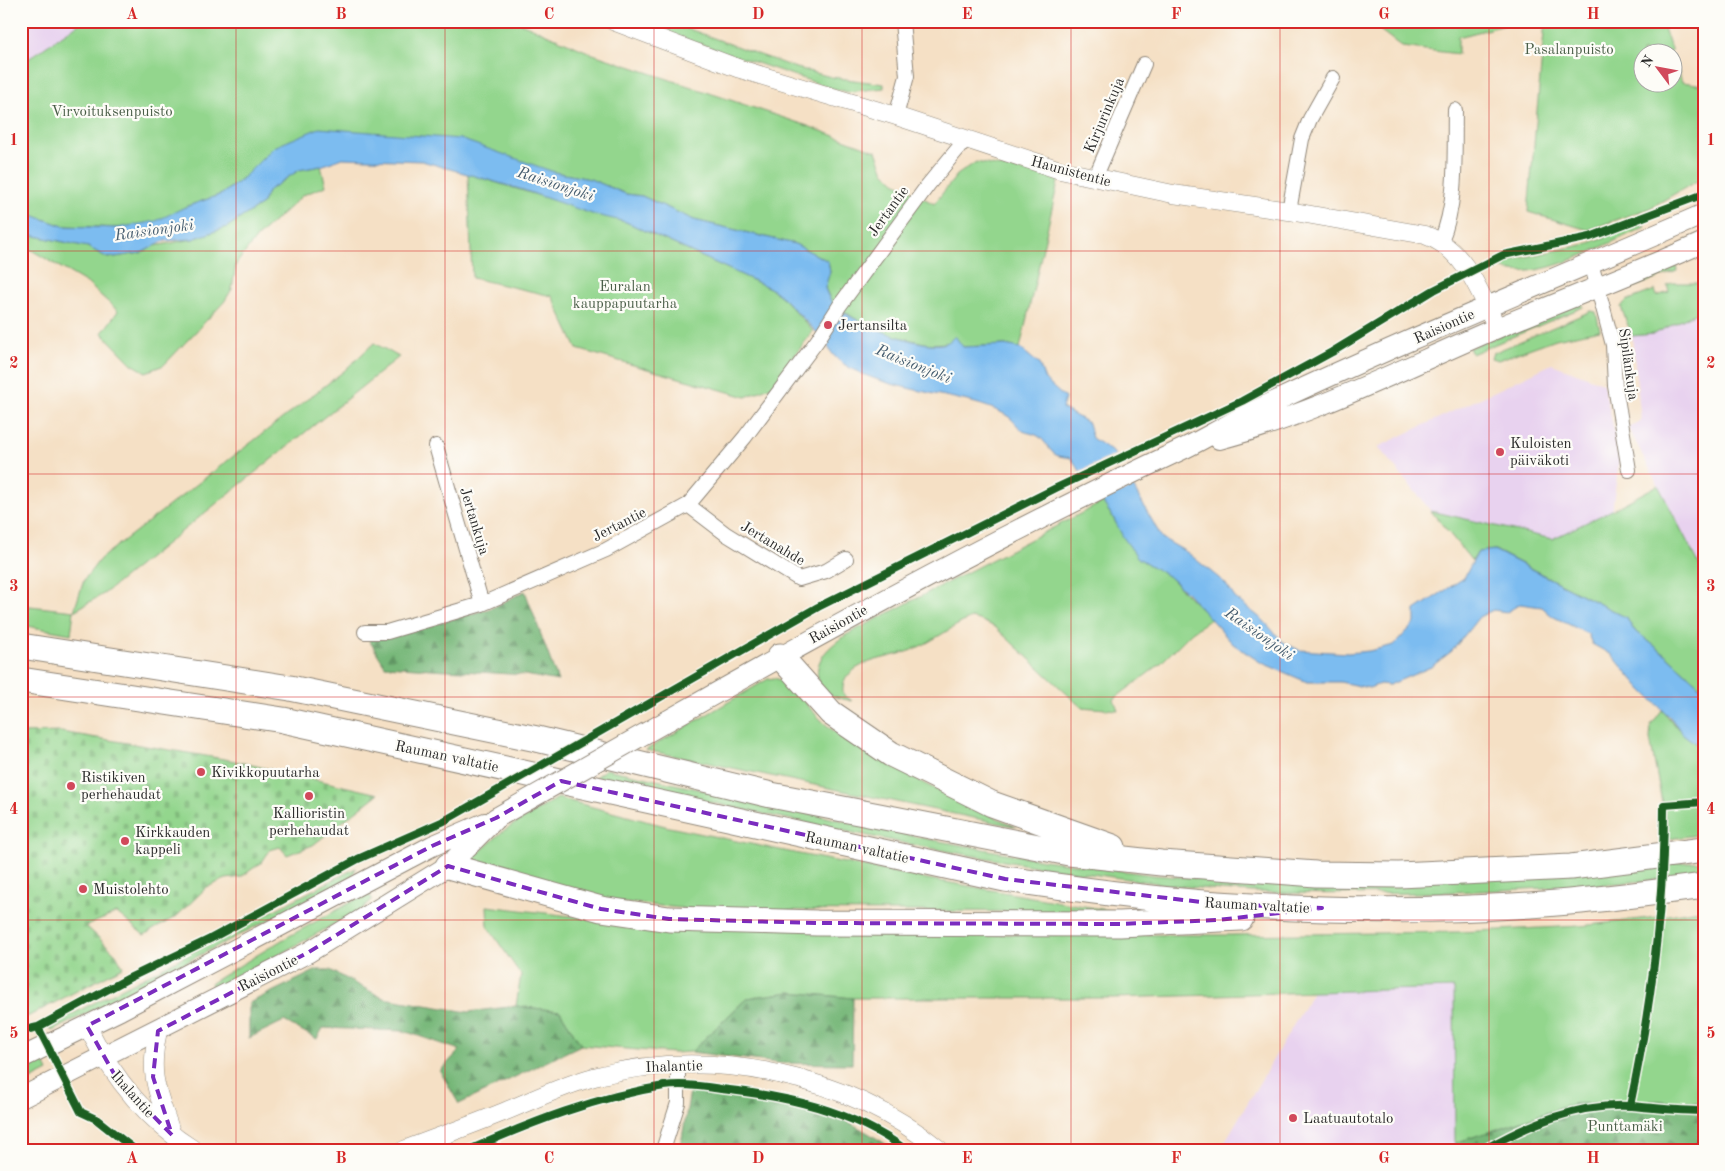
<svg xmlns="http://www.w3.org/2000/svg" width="1725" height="1171" font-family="'Old Standard TT',serif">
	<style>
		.built { fill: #e8d2ef }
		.green { fill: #93d68d; stroke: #5f805c }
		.forest { fill: url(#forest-firs); stroke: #507152 }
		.cemetery { fill: url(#cemetery-stones); stroke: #5f805c }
		.water { fill: #7cbcf0; stroke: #54748e }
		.pier { fill: #f5e0c5 }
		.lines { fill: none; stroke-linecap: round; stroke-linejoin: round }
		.minor-casing { stroke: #908678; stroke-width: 16 }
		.tertiary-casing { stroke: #908678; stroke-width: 19 }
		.secondary-casing { stroke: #908678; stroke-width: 22 }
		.motorway-casing { stroke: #908678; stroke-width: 27 }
		.minor { stroke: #fff; stroke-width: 14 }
		.tertiary { stroke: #fff; stroke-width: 18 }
		.secondary { stroke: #fff; stroke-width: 20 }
		.motorway { stroke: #fff; stroke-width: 25 }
		.secondary-bridge-casing { stroke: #908678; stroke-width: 22; stroke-linecap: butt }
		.secondary-bridge { stroke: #fff; stroke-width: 20 }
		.cycleway-casing { stroke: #fdfcf7; stroke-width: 11 }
		.cycleway { stroke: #1b5e20; stroke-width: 8 }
		.marked { fill: none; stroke: #7b2cbf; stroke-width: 4; stroke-dasharray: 10 6; stroke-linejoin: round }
		.grid { fill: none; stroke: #d62828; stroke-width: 1; stroke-opacity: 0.55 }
		.poi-dot { fill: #d1495b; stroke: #fdfcf7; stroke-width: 2 }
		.labels { text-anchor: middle; stroke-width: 4.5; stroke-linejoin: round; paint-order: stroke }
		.park-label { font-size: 15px; fill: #4a5e48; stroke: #fdfcf7 }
		.street-label { font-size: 15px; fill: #2b2b2b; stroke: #fdfcf7 }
		.poi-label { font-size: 15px; fill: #2b2b2b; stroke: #fdfcf7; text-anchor: start }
		.water-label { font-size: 16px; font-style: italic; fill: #475e70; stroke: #fdfcf7 }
		.neatline { fill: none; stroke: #d62828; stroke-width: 2 }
		.grid-label { font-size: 16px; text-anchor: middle; font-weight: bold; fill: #d62828 }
	</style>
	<defs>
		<pattern id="forest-firs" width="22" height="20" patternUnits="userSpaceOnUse" patternTransform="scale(1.25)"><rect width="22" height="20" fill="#76b778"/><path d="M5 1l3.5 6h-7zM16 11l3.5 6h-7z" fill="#619563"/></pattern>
		<pattern id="cemetery-stones" width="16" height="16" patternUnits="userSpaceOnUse" patternTransform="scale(1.25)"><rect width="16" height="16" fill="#93d68d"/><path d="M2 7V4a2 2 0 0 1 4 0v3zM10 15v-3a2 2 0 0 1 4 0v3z" fill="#7fb87a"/></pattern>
	</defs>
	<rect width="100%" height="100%" fill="#fdfcf7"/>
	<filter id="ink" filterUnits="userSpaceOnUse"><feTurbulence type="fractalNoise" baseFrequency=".02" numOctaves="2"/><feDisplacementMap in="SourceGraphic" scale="10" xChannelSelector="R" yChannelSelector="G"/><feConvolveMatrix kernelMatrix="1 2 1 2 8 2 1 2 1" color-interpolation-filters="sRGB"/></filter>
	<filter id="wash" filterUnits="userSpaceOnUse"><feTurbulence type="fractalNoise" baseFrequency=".0096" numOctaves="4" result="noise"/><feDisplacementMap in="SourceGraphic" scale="20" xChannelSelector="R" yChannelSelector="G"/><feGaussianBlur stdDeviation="1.12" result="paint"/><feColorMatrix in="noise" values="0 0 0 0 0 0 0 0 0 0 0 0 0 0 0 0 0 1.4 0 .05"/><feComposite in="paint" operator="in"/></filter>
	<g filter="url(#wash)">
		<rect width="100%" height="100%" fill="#f5e0c5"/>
		<path class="built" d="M 21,21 L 83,21 L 21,64 Z
			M 1704,309 L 1704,574 L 1628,427 L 1641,421 L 1632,336 L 1654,334 Z
			M 1552,364 L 1603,383 L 1620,456 L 1612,510 L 1552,539 L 1431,511 L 1378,447 Z
			M 1454,988 L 1455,1143 L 1450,1150 L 1220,1150 L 1313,992 Z"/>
		<path class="green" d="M 83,21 L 516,21 L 593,54 L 805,125 L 876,151 L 884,172 L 895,182 L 934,204 L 957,175 L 976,162 L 1059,178 L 1020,348 L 1005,345 L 963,347 L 946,343 L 928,344 L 883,333 L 854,318 L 832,303 L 825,288 L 830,271 L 828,261 L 795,244 L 694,220 L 642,196 L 626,194 L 590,179 L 554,172 L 274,147 L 244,177 L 222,194 L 185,207 L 158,229 L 63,226 L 23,212 L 21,211 L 21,64 Z
			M 640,21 L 667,21 L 793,67 L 831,77 L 884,84 L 884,88 L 847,92 L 828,87 L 680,37 Z
			M 1368,21 L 1521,21 L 1458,37 L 1458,54 L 1402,47 Z
			M 1545,21 L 1662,22 L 1672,52 L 1642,52 L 1642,82 L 1672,82 L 1673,55 L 1682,82 L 1704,85 L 1704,177 L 1650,208 L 1588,230 L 1528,212 Z
			M 321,166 L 326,186 L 303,195 L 257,237 L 236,264 L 232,289 L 224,302 L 164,365 L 146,372 L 132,364 L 102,333 L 118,311 L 87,283 L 21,244 L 21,233 L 88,247 L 108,258 L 141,253 L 154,246 L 193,239 L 227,227 L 262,204 L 269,190 L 299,170 Z
			M 468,174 L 626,222 L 770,288 L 781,296 L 813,331 L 772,386 L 746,397 L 577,349 L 552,296 L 472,278 Z
			M 1643,223 L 1645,227 C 1609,242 1533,287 1497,266 L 1507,261 L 1586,244 Z
			M 1676,266 L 1677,271 L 1620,292 L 1627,284 Z
			M 1672,283 L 1704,283 L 1704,309 L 1654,334 L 1632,336 L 1621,307 L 1626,301 L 1655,290 L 1657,296 L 1669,292 L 1667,285 Z
			M 1582,303 L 1583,307 L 1472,354 L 1469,348 Z
			M 1591,311 L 1596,312 L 1600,330 L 1556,339 L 1498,360 L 1491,358 L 1493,353 Z
			M 374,343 L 399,357 L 105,593 L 74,611 L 71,634 L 21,625 L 21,605 L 74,611 L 84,580 L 100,559 L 344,371 Z
			M 1658,485 L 1704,574 L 1704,690 L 1666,655 L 1633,629 L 1627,618 L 1495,550 L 1478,552 L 1472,561 L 1431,511 L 1552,539 L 1612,510 Z
			M 1103,502 L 1138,558 L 1168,576 L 1211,619 L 1192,632 L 1159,665 L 1114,699 L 1118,710 L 1081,707 L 995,627 L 982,621 L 971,618 C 949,628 931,643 909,651 C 892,657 871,659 857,668 C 846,675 842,682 843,694 L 852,701 C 845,699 836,698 829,694 C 825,692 821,687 819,682 C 812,660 830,646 846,635 Z
			M 774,678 C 790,681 817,720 834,731 C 891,770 954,799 1017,827 L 646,750 L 768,679 Z
			M 1662,710 L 1683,734 L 1704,750 L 1704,834 L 1669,839 L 1650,739 L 1651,725 Z
			M 606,769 L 922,838 L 1044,860 L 1153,875 L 1258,883 L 1336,886 L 1704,861 L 1704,873 C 1637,884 1569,887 1502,890 C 1420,894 1337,895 1254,892 C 1202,890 1149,882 1098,875 C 928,853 762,813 595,777 Z
			M 558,798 L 669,827 L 799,854 L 922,878 L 1118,912 L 699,910 L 603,900 L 474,862 L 474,857 L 503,831 Z
			M 356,868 L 352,877 L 52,1031 L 49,1026 Z
			M 368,893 L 372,899 L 364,908 L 214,990 L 211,983 L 282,940 Z
			M 487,906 L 612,921 L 936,934 L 1231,935 L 1459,932 L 1581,926 L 1658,917 L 1704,909 L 1704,1103 L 1657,1101 L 1573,1104 L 1455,1143 L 1454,988 L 1113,998 L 853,998 L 790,992 L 747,998 L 691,1052 L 674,1053 L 581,1045 L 560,1011 L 516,1006 L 521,975 L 488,927 Z
			M 42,1059 L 48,1071 L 21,1085 L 21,1070 Z"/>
		<path class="forest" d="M 525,591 L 558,681 L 525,675 L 385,666 L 369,640 L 387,638 L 492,608 Z
			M 317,970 L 330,970 L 383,998 L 468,1012 L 516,1006 L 560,1011 L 581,1045 L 459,1104 L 440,1071 L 460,1050 L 404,1031 L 323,1028 L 317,1039 L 284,1021 L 249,1038 L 249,1003 Z
			M 790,992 L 853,998 L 852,1064 L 777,1063 L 691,1052 L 747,998 Z
			M 690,1091 C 736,1095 783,1099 827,1113 C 851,1121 873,1136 895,1150 L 680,1150 Z
			M 1657,1101 L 1704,1103 L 1704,1150 L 1450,1150 L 1455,1143 L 1573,1104 Z"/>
		<path class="cemetery" d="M 61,732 L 230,760 L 378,794 L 313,845 L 287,855 L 280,847 L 270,850 L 262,862 L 241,877 L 226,879 L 207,887 L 177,916 L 144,935 L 117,913 L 86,926 L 116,954 L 123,967 L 29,1016 L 21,1018 L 21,733 Z"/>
		<path class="water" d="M 319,128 L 460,139 L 554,172 L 590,179 L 626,194 L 642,196 L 694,220 L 795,244 L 828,261 L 830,271 L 825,288 C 827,293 829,299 832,302 C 846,321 924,351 946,343 C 949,342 953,338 955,336 L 963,347 L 1005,345 L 1020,348 L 1039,364 L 1045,380 L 1065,398 L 1062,408 L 1088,423 L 1092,438 L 1114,453 L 1162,538 L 1188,553 L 1225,583 L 1235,598 L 1263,620 L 1283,642 L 1299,650 L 1348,653 L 1369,651 L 1394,645 L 1415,623 L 1415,610 L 1464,578 L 1478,552 L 1494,550 L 1627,618 L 1633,629 L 1666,655 L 1704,690 L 1704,750 L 1683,734 L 1670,717 L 1642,690 L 1612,655 L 1592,644 L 1588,634 L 1552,616 L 1542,607 L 1520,604 L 1507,612 L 1493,610 L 1479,617 L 1452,651 L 1444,657 L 1431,667 L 1389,685 L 1380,684 L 1369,688 L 1340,682 L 1307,682 L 1260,662 L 1233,644 L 1187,593 L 1168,576 L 1138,558 L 1123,537 L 1113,517 L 1071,458 C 1067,457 1060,457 1056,455 C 1049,451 1045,440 1038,436 C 1033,433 1027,433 1023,431 C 1018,427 1014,421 1009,417 C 998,409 977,403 963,400 C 931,392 836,380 827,343 L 781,296 L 770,288 L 626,222 L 592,214 L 523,190 L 422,161 L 342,158 L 321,166 L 299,170 L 269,190 L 262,204 L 227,227 L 193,239 L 164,241 L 141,253 L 108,258 L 88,247 L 21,233 L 21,211 L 63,226 L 117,228 L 156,221 L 185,207 L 222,194 L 244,177 L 274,147 Z"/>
		<path class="pier" d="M 1117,454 L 1135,486 L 1100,502 L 1078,472 Z"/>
	</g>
	<g filter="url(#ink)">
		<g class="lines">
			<defs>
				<path id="minor" d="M 896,116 L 907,76 L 902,21
					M 1095,178 L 1144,64
					M 1289,211 L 1302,139 L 1310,119 L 1333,78
					M 1441,241 C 1458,201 1454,153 1455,110
					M 1591,263 L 1613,345 L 1615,386 L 1629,470
					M 436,446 L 482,604
					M 688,505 L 726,534 L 799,579 L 826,571 L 846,559
					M 365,632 L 387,632 L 482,604 L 606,550 L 688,505 L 745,437 L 817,341 L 840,305 L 928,185 L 966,139
					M 663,1150 L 678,1103 L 678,1065"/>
				<path id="tertiary" d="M 613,21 L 740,69 L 896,116 L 1060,170 L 1173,194 L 1289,211 L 1425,235 C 1465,249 1480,292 1497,328
					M 87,1026 C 112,1076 146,1120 194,1150
					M 158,1031 C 148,1076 157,1090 171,1132
					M 404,1150 C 438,1137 472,1125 506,1111 C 535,1099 564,1085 594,1077 C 710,1046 847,1074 940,1150"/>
				<path id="secondary" d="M 1219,439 C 1316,414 1405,367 1497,328 C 1566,299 1636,273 1704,242
					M 667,721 C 837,624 1008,531 1185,448 C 1210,436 1233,421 1257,410 C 1404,340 1555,279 1704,214
					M 21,1058 L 120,1010 L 432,846 L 485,823
					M 21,1098 L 309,952 L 448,866 L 496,818"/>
				<path id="motorway" d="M 21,646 L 290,688 L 537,739 L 771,795 L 1069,853 L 1161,863 L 1316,874 L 1399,875 L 1571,867 L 1704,850
					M 780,656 L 831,713 L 891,754 L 992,804 L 1113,847
					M 21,680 L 283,720 L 1005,879 C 1076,889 1147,899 1218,904 C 1334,912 1453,912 1569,902 C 1614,898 1659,892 1704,886
					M 448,866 L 601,909 L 669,919 L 817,923 L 1120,924 L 1241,918"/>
			</defs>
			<use href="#minor" class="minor-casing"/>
			<use href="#tertiary" class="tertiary-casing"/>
			<use href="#secondary" class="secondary-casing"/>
			<use href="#motorway" class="motorway-casing"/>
			<use href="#minor" class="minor"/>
			<use href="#tertiary" class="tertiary"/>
			<use href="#secondary" class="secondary"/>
			<use href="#motorway" class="motorway"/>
			<defs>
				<path id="secondary-bridge" d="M 496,818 L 667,721"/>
			</defs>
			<use href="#secondary-bridge" class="secondary-bridge-casing"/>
			<use href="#secondary-bridge" class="secondary-bridge"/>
			<defs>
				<path id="cycleway" d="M 38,1027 L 81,1112 L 96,1119 L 135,1150
					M 21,1031 L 38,1027 L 129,978 L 210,939 L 358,859 L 444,821 L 818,607 L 1056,488 L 1242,401 L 1332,352 L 1434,290 L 1503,255 L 1590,237 L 1704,194
					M 1630,1106 C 1651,1007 1664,907 1664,805 L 1704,802
					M 469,1150 C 532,1122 596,1097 664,1086 C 682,1083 703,1086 721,1089 C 786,1096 852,1110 906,1150
					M 1483,1150 C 1529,1124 1578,1103 1631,1106 C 1656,1108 1679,1111 1704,1111"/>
			</defs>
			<use href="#cycleway" class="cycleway-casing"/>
			<use href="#cycleway" class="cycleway"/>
		</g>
	</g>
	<path class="marked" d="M 561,781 L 1005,879 L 1218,904 L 1322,908 L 1218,920 L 1120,924 L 817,923 L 669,919 L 601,909 L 448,866 L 309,952 L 158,1031 L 153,1077 L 172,1135 L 117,1079 L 87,1026 L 432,846 L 496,818 Z"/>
	<path class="grid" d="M 236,21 L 236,1150M 445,21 L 445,1150M 654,21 L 654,1150M 862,21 L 862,1150M 1071,21 L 1071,1150M 1280,21 L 1280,1150M 1489,21 L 1489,1150M 21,251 L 1704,251M 21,474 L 1704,474M 21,697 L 1704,697M 21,920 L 1704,920"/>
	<g class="poi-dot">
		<circle cx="828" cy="325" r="5"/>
		<circle cx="1500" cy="452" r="5"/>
		<circle cx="201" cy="772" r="5"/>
		<circle cx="71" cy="786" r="5"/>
		<circle cx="309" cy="796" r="5"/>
		<circle cx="125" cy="841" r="5"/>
		<circle cx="83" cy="889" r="5"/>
		<circle cx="1293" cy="1118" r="5"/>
	</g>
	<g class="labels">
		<g class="park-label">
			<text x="1569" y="54">Pasalanpuisto</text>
			<text x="112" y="116">Virvoituksenpuisto</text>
			<text x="625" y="291">Euralan<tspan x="625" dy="17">kauppapuutarha</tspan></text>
			<text x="1625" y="1131">Punttamäki</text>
		</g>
		<g class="street-label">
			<text transform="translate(1104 115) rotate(-67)" y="5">Kirjurinkuja</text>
			<text transform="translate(1071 171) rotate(15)" y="5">Haunistentie</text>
			<text transform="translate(888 211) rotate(-54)" y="5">Jertantie</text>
			<text transform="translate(1444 326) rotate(-24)" y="5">Raisiontie</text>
			<text transform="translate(1629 364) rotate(82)" y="5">Sipilänkuja</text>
			<text transform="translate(475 521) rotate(73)" y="5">Jertankuja</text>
			<text transform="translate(619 524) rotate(-27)" y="5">Jertantie</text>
			<text transform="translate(773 543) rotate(31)" y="5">Jertanahde</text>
			<text transform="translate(838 624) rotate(-29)" y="5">Raisiontie</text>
			<text transform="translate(447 756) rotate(12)" y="5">Rauman valtatie</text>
			<text transform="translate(857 847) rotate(12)" y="5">Rauman valtatie</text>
			<text transform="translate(1257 905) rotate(3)" y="5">Rauman valtatie</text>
			<text transform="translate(268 973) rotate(-27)" y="5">Raisiontie</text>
			<text transform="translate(674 1066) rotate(-2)" y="5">Ihalantie</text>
			<text transform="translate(133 1094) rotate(48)" y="5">Ihalantie</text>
		</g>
		<g class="poi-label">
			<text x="838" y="330">Jertansilta</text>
			<text x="1510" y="448">Kuloisten<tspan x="1510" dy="17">päiväkoti</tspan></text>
			<text x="211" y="777">Kivikkopuutarha</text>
			<text x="81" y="782">Ristikiven<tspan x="81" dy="17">perhehaudat</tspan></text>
			<text x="309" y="818" text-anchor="middle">Kallioristin<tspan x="309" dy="17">perhehaudat</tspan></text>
			<text x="135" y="837">Kirkkauden<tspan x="135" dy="17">kappeli</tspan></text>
			<text x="93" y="894">Muistolehto</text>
			<text x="1303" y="1123">Laatuautotalo</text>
		</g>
		<g class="water-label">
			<text transform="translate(556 183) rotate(18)" y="6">Raisionjoki</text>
			<text transform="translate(154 229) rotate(-8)" y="6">Raisionjoki</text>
			<text transform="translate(914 363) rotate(22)" y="6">Raisionjoki</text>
			<text transform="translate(1260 633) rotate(35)" y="6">Raisionjoki</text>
		</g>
	</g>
	<rect width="1725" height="1171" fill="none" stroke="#fdfcf7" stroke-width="55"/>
	<g transform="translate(1658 68) rotate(302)"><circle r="24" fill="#fdfcf7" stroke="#a9a8a5"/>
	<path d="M0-4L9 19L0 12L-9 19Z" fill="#d1495b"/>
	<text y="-8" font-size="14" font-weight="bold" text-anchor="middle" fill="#2b2b2b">N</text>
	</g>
	<rect x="28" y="28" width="1670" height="1116" class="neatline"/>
	<g class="grid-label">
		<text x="132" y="19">A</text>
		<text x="341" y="19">B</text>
		<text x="549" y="19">C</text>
		<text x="758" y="19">D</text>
		<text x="967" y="19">E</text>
		<text x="1176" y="19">F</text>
		<text x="1384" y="19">G</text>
		<text x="1593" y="19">H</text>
		<text x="14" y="145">1</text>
		<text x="1711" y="145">1</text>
		<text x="14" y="368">2</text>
		<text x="1711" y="368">2</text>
		<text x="14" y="591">3</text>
		<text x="1711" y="591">3</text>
		<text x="14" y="814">4</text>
		<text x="1711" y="814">4</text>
		<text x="14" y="1038">5</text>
		<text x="1711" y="1038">5</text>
		<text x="132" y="1163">A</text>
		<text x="341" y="1163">B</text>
		<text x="549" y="1163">C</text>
		<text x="758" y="1163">D</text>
		<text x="967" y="1163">E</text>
		<text x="1176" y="1163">F</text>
		<text x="1384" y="1163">G</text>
		<text x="1593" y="1163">H</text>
	</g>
</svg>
